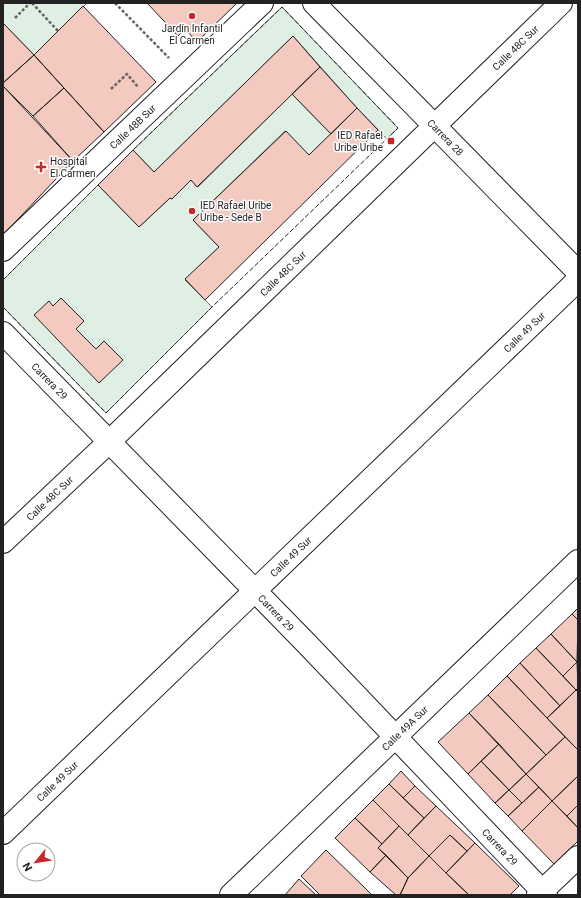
<svg xmlns="http://www.w3.org/2000/svg" width="581" height="898" font-family="Roboto,sans-serif">
	<style>
		.green { fill: #e0efe3; stroke: #6f6f6f }
		.building { fill: #f3c9c0; stroke: #222 }
		.lines { fill: none; stroke-linecap: round; stroke-linejoin: round }
		.minor-casing { stroke: #222; stroke-width: 24 }
		.path { stroke: #646464; stroke-width: 2.5; stroke-dasharray: 3 2; stroke-linecap: butt }
		.minor { stroke: #fff; stroke-width: 22 }
		.fence { stroke: #222; stroke-width: 1; stroke-dasharray: 5 2; stroke-linecap: butt }
		.poi-dot { fill: #c62828; stroke: #fff; stroke-width: 1.5 }
		.labels { text-anchor: middle; stroke-width: 3; stroke-linejoin: round; paint-order: stroke }
		.poi-label { font-size: 10px; fill: #222; stroke: #fff; text-anchor: start }
		.street-label { font-size: 10px; fill: #222; stroke: #fff }
	</style>
	<rect width="100%" height="100%" fill="#fff"/>
	<path class="green" d="M 3,3 L 87,3 L 34,55 L 3,23 Z
		M 282,7 L 398,128 L 387,139 L 357,108 L 293,36 L 154,172 L 133,150 Z
		M 292,94 L 331,134 L 309,155 L 285,131 L 193,220 L 219,247 L 185,280 L 212,307 L 106,413 L 3,307 L 3,280 L 98,185 L 139,227 L 170,198 L 172,199 L 191,180 L 198,187 Z"/>
	<path class="building" d="M 147,3 L 237,3 L 197,42 L 185,29 L 178,36 Z
		M 83,6 L 156,82 L 104,132 L 34,55 Z
		M 3,23 L 34,55 L 3,83 Z
		M 293,36 L 320,67 L 197,187 L 191,180 L 172,199 L 170,198 L 139,227 L 98,185 L 133,150 L 154,172 Z
		M 34,55 L 64,88 L 33,116 L 3,86 L 3,83 Z
		M 320,67 L 357,108 L 331,134 L 292,94 Z
		M 3,86 L 73,161 L 3,235 Z
		M 64,88 L 104,132 L 73,161 L 33,116 Z
		M 357,108 L 378,130 L 205,300 L 185,279 L 219,247 L 193,220 L 286,131 L 309,155 Z
		M 61,298 L 84,321 L 76,329 L 96,349 L 104,341 L 123,360 L 99,383 L 34,315 L 49,301 L 53,306 Z
		M 578,608 L 578,620 L 572,614 Z
		M 572,614 L 578,620 L 577,662 L 551,634 Z
		M 551,634 L 577,662 L 563,676 L 536,648 Z
		M 536,648 L 576,690 L 560,706 L 520,663 Z
		M 577,662 L 578,688 L 576,690 L 563,676 Z
		M 520,663 L 560,706 L 547,718 L 507,676 Z
		M 507,676 L 565,737 L 546,755 L 488,695 Z
		M 576,690 L 578,692 L 578,750 L 547,718 Z
		M 488,695 L 546,755 L 526,774 L 469,713 Z
		M 469,713 L 499,744 L 468,774 L 438,742 Z
		M 565,737 L 578,750 L 578,776 L 552,801 L 526,774 Z
		M 499,744 L 526,774 L 509,790 L 481,761 Z
		M 481,761 L 509,790 L 495,803 L 468,774 Z
		M 401,771 L 415,786 L 403,798 L 389,784 Z
		M 526,774 L 539,787 L 522,803 L 509,790 Z
		M 578,776 L 578,805 L 567,816 L 552,801 Z
		M 389,784 L 424,818 L 408,835 L 373,800 Z
		M 415,786 L 436,806 L 424,818 L 403,798 Z
		M 539,787 L 552,801 L 522,831 L 508,816 Z
		M 509,790 L 522,803 L 508,816 L 495,803 Z
		M 373,800 L 399,826 L 382,844 L 355,818 Z
		M 552,801 L 578,828 L 578,841 L 554,864 L 522,831 Z
		M 578,805 L 578,828 L 567,816 Z
		M 436,806 L 475,843 L 467,851 L 450,835 L 429,856 L 408,835 Z
		M 355,818 L 382,844 L 378,848 L 386,855 L 370,872 L 335,838 Z
		M 399,826 L 429,856 L 408,878 L 378,848 Z
		M 450,835 L 467,851 L 446,873 L 429,856 Z
		M 475,843 L 519,886 L 510,895 L 469,895 L 446,873 Z
		M 326,850 L 363,886 L 372,895 L 320,895 L 301,876 Z
		M 386,855 L 408,878 L 400,895 L 396,895 L 370,872 Z
		M 429,856 L 446,873 L 469,895 L 400,895 L 408,878 Z
		M 299,879 L 316,895 L 285,895 Z"/>
	<g class="lines">
		<defs>
			<g id="minor">
				<path id="s1" d="M 314,3 L 578,272"/>
				<path id="s2" d="M 3,250 L 262,3"/>
				<path id="s3" d="M 3,333 L 308,645 L 546,895"/>
				<path id="s4" d="M 3,542 L 109,442 L 561,3"/>
				<path id="s5" d="M 3,833 L 578,280"/>
				<path id="s6" d="M 231,895 L 578,561"/>
				<path d="M 538,895 L 578,857"/>
			</g>
		</defs>
		<use href="#minor" class="minor-casing"/>
		<path class="path" d="M 32,3 L 58,31
			M 115,3 L 169,58
			M 15,18 L 30,3
			M 111,89 L 127,74 L 138,87"/>
		<use href="#minor" class="minor"/>
		<path class="fence" d="M 3,280 L 99,184
			M 3,307 L 106,413 L 212,307 L 398,128 L 282,7 L 132,151"/>
	</g>
	<g class="poi-dot">
		<circle cx="192" cy="16" r="4"/>
		<rect x="387" y="137" width="8" height="8" rx="2"/>
		<path d="M39 161h4v4h4v4h-4v4h-4v-4h-4v-4h4z"/>
		<circle cx="192" cy="211" r="4"/>
	</g>
	<g class="labels">
		<g class="poi-label">
			<text x="192" y="32" text-anchor="middle">Jardín Infantil<tspan x="192" dy="12">El Carmen</tspan></text>
			<text x="383" y="139" text-anchor="end">IED Rafael<tspan x="383" dy="12">Uribe Uribe</tspan></text>
			<text x="50" y="165">Hospital<tspan x="50" dy="12">El Carmen</tspan></text>
			<text x="200" y="209">IED Rafael Uribe<tspan x="200" dy="12">Uribe - Sede B</tspan></text>
		</g>
		<g class="street-label">
			<text dy="4" stroke="none"><textPath href="#s4" startOffset="712">Calle 48C Sur</textPath></text>
			<text dy="4" stroke="none"><textPath href="#s2" startOffset="179">Calle 48B Sur</textPath></text>
			<text dy="4" stroke="none"><textPath href="#s1" startOffset="188">Carrera 28</textPath></text>
			<text dy="4" stroke="none"><textPath href="#s4" startOffset="388">Calle 48C Sur</textPath></text>
			<text dy="4" stroke="none"><textPath href="#s5" startOffset="723">Calle 49 Sur</textPath></text>
			<text dy="4" stroke="none"><textPath href="#s3" startOffset="67">Carrera 29</textPath></text>
			<text dy="4" stroke="none"><textPath href="#s4" startOffset="64">Calle 48C Sur</textPath></text>
			<text dy="4" stroke="none"><textPath href="#s5" startOffset="399">Calle 49 Sur</textPath></text>
			<text dy="4" stroke="none"><textPath href="#s3" startOffset="391">Carrera 29</textPath></text>
			<text dy="4" stroke="none"><textPath href="#s6" startOffset="241">Calle 49A Sur</textPath></text>
			<text dy="4" stroke="none"><textPath href="#s5" startOffset="75">Calle 49 Sur</textPath></text>
			<text dy="4" stroke="none"><textPath href="#s3" startOffset="715">Carrera 29</textPath></text>
		</g>
	</g>
	<rect width="581" height="898" fill="none" stroke="#222222" stroke-width="8"/>
	<g transform="translate(36 862) rotate(240)"><circle r="19" fill="#ffffff" stroke="#a7a7a7"/>
	<path d="M0-3L7 15L0 10L-7 15Z" fill="#c62828"/>
	<text y="-6" font-size="11" font-weight="bold" text-anchor="middle" fill="#222222">N</text>
	</g>
</svg>
